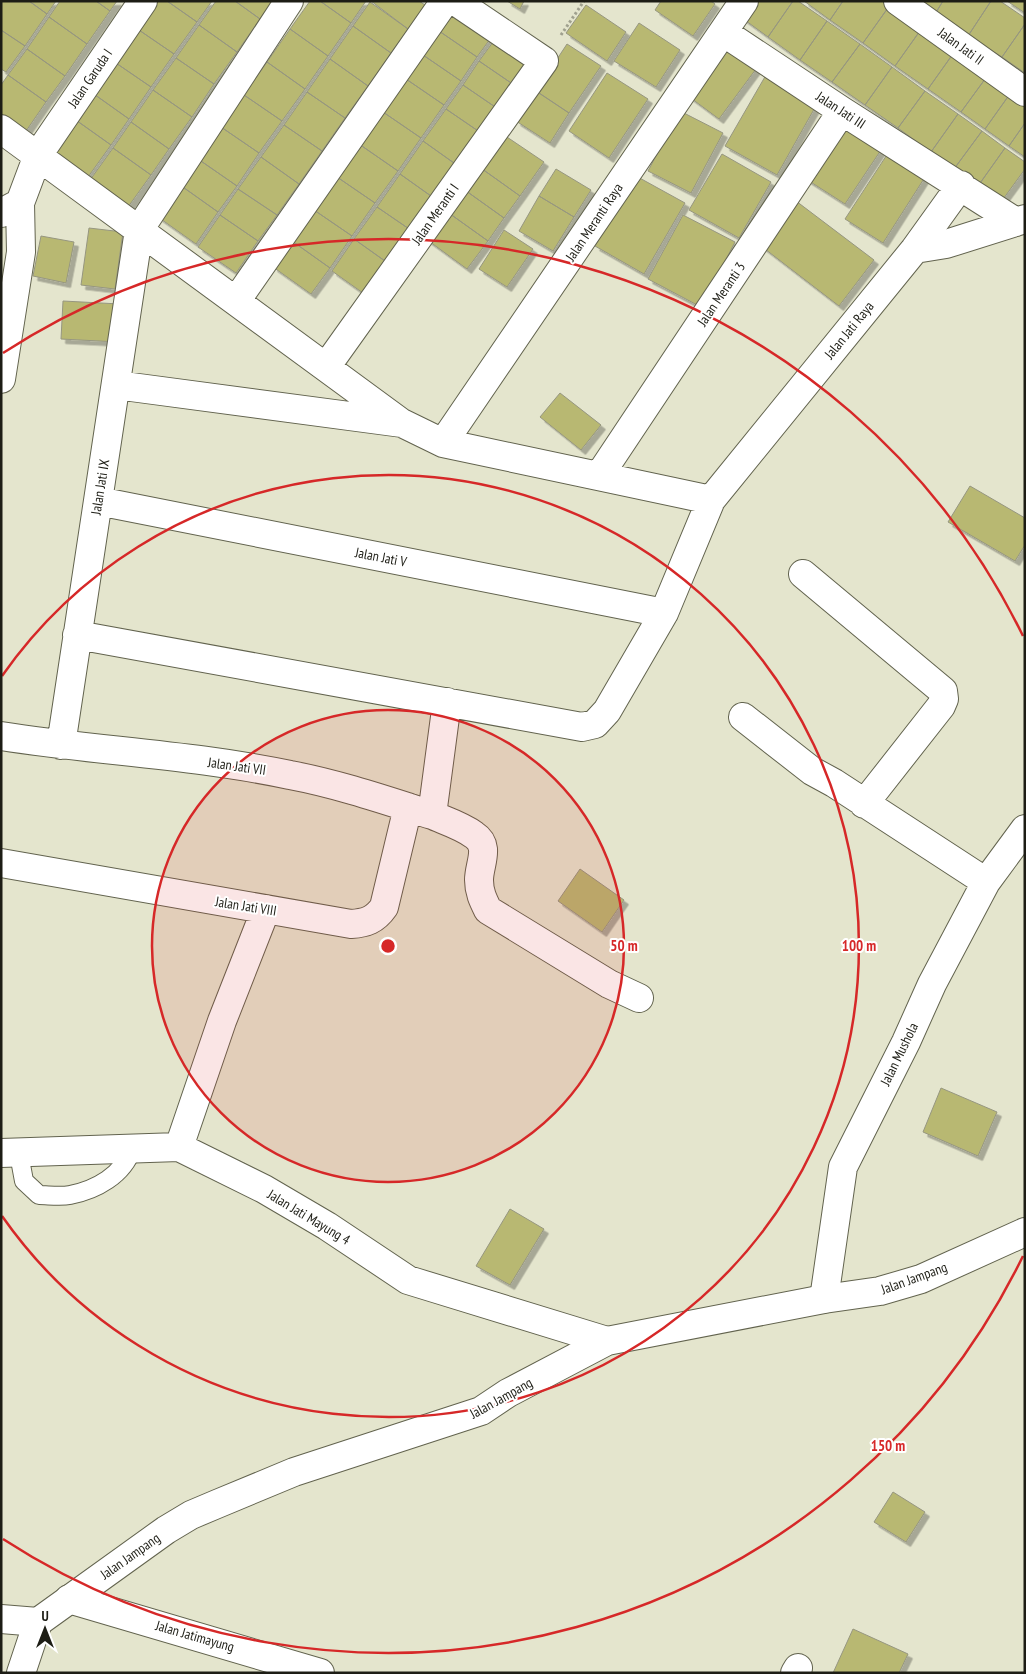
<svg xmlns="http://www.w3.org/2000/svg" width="1026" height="1674" font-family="'PT Sans Narrow',sans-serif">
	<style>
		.building { fill: #b8b872; stroke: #969680; filter: url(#shadow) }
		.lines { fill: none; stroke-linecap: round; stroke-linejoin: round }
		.service-casing { stroke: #62634e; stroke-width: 20 }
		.minor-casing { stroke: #62634e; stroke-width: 30 }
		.tertiary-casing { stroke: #62634e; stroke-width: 30 }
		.path { stroke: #9fa08e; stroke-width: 3; stroke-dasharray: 2.5 2.5; stroke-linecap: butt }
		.service { stroke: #fff; stroke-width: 18 }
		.minor { stroke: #fff; stroke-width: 28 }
		.tertiary { stroke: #fff; stroke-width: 28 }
		.ring { fill: none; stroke: #d62828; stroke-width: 2.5 }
		.labels { text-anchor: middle; stroke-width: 4; stroke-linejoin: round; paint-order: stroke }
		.street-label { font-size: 14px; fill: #1d1d15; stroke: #fff }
		.centre { fill: #d62828; stroke: #fff; stroke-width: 2.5 }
		.ring-label { font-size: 15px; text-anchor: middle; font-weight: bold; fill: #d62828; stroke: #fff; stroke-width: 4; stroke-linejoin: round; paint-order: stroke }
	</style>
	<defs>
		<filter id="shadow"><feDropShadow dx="4.5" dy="4.5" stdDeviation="0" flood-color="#0004"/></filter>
	</defs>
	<rect width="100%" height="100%" fill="#e4e5cd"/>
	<path class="building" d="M 1,1 L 29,1 L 47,14 L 25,46 L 1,30 Z
		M 29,1 L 56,1 L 47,14 Z
		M 60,1 L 96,1 L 110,11 L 87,44 L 49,17 Z
		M 96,1 L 117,1 L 110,11 Z
		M 155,1 L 167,1 L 197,22 L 174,54 L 136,28 Z
		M 167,1 L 212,1 L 197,22 Z
		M 216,1 L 235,1 L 260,19 L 237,52 L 199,25 Z
		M 235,1 L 273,1 L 260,19 Z
		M 310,1 L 320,1 L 351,23 L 328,56 L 290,29 Z
		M 320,1 L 366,1 L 351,23 Z
		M 371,1 L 419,1 L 425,5 L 408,29 Z
		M 507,1 L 524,1 L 520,9 Z
		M 661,1 L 711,1 L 715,4 L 693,36 L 655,10 Z
		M 754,1 L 793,1 L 768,37 L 742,18 Z
		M 793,1 L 798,1 L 827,21 L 800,60 L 768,37 Z
		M 804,1 L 843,1 L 830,20 Z
		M 843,1 L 885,1 L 890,5 L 863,43 L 830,20 Z
		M 916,1 L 943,1 L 935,14 Z
		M 943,1 L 991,1 L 968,36 L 935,14 Z
		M 991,1 L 1000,1 L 1025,18 L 1025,24 L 1002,57 L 968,36 Z
		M 1007,1 L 1025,1 L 1025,13 Z
		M 370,2 L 408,29 L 391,53 L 353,26 Z
		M 586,5 L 626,32 L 607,61 L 566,33 Z
		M 890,5 L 922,28 L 895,66 L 863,43 Z
		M 455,8 L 493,35 L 477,57 L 439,31 Z
		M 49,17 L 87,44 L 65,76 L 27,49 Z
		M 827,21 L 860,44 L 832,82 L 800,60 Z
		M 639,23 L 680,50 L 656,87 L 614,61 Z
		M 1025,24 L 1025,73 L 1002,57 Z
		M 199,25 L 237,52 L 214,84 L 176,58 Z
		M 353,26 L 391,53 L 368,86 L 330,59 Z
		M 136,28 L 174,54 L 151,87 L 113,61 Z
		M 922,28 L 955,51 L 928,89 L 895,66 Z
		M 290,29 L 328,56 L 305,89 L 267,62 Z
		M 1,30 L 25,46 L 6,72 L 1,69 Z
		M 439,31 L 477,57 L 461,81 L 423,55 Z
		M 496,38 L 534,64 L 517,87 L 479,61 Z
		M 567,44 L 601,66 L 569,113 L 536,91 Z
		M 721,44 L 756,69 L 719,119 L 684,93 Z
		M 860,44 L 892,67 L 865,105 L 832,82 Z
		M 27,49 L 65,76 L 46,102 L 8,75 Z
		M 955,51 L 988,75 L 961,112 L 928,89 Z
		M 423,55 L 461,81 L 444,105 L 406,79 Z
		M 176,58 L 214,84 L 192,117 L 153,90 Z
		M 330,59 L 368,86 L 345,118 L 307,92 Z
		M 113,61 L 151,87 L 129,119 L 91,92 Z
		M 479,61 L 517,87 L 501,111 L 463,85 Z
		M 267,62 L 305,89 L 282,121 L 244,95 Z
		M 892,67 L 925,91 L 898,128 L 865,105 Z
		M 607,73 L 648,99 L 609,158 L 569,131 Z
		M 8,75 L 46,102 L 24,134 L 1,118 L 1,85 Z
		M 766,75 L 817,104 L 777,175 L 725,146 Z
		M 988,75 L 1012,91 L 985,129 L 961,112 Z
		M 406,79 L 444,105 L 421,138 L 383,112 Z
		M 463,85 L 501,111 L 484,135 L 446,109 Z
		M 153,90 L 192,117 L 169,149 L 131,122 Z
		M 536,91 L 569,113 L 550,143 L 516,121 Z
		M 925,91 L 958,114 L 931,152 L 898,128 Z
		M 1012,91 L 1025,101 L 1025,123 L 1009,146 L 985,129 Z
		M 91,92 L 129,119 L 111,145 L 73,118 Z
		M 307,92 L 345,118 L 322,151 L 284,125 Z
		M 244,95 L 282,121 L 259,153 L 221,127 Z
		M 446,109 L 484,135 L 461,168 L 423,141 Z
		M 680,111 L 723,133 L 691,193 L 648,171 Z
		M 383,112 L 421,138 L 398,171 L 359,144 Z
		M 958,114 L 982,131 L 954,169 L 931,152 Z
		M 73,118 L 111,145 L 88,177 L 50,150 Z
		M 847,119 L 885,144 L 845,204 L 806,179 Z
		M 131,122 L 169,149 L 151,175 L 113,148 Z
		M 1025,123 L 1025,157 L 1009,146 Z
		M 284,125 L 322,151 L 299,184 L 261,157 Z
		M 221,127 L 259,153 L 237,186 L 198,159 Z
		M 982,131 L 1005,148 L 978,186 L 954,169 Z
		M 501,133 L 544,162 L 520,196 L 478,166 Z
		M 423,141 L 461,168 L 438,201 L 400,174 Z
		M 359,144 L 398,171 L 375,203 L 337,177 Z
		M 113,148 L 151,175 L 128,207 L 90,180 Z
		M 1005,148 L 1025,162 L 1025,169 L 1001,202 L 978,186 Z
		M 890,150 L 927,174 L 883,243 L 845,219 Z
		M 722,154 L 771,182 L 739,238 L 689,210 Z
		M 261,157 L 299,184 L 277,215 L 238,189 Z
		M 198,159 L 237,186 L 218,212 L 180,185 Z
		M 478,166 L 520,196 L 504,218 L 462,188 Z
		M 556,169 L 591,190 L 574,217 L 539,196 Z
		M 400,174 L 438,201 L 415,233 L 377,207 Z
		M 636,176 L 685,203 L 644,274 L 595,246 Z
		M 337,177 L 375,203 L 352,236 L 314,210 Z
		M 180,185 L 218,212 L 196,244 L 158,217 Z
		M 462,188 L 504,218 L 488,241 L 446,211 Z
		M 238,189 L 277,215 L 258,241 L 220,215 Z
		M 539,196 L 574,217 L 553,251 L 519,231 Z
		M 796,201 L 874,260 L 839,306 L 761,246 Z
		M 377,207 L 415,233 L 392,266 L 354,239 Z
		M 314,210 L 352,236 L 330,268 L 292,241 Z
		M 446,211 L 488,241 L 467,269 L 426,239 Z
		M 220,215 L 258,241 L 236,273 L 198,247 Z
		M 683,215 L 735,242 L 701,307 L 648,279 Z
		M 89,228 L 123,232 L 115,289 L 81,285 Z
		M 504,230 L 533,249 L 507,287 L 479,269 Z
		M 41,236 L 74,242 L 66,283 L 33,276 Z
		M 354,239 L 392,266 L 370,298 L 332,271 Z
		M 292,241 L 330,268 L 311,294 L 273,267 Z
		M 63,301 L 120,304 L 118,342 L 61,339 Z
		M 560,393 L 601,425 L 581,450 L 540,417 Z
		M 970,486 L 1025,518 L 1025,545 L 1015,561 L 948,522 Z
		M 580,869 L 624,900 L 602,932 L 558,901 Z
		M 941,1088 L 997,1112 L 978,1156 L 923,1132 Z
		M 510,1209 L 544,1229 L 510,1285 L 476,1266 Z
		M 893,1492 L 925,1512 L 906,1542 L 874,1522 Z
		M 853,1629 L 908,1654 L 899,1673 L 833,1673 Z"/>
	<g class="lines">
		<defs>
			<path id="service" d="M 19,1154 L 24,1181 L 39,1195 C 48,1195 60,1197 70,1195 C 96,1190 123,1175 132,1149"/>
			<path id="minor" d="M 898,1 L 1025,92
				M 723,32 L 842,111 L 1016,222
				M 1,129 L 399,421
				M 1,213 L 20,203 L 38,155 L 143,1
				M 915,249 L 961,185
				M 236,301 L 445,1
				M 326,367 L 544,61 L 455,1
				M 1,379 L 21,252 L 20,203
				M 116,385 L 402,423 L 443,443 L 711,500
				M 443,443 L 744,1
				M 599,476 L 842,111
				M 98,501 L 664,613
				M 803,574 L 943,691 L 944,699 L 941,706 L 864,804
				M 77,635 L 582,727 L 595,724 L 607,711 L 664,613 L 711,500 L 915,249 L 946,244 L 1025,219
				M 743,717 L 812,771 L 834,783 L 986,882
				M 1,736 C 97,751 195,755 290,775 C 338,784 385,800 432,815 L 447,702
				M 61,745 L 139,230 L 289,1
				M 432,815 C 446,821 462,826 474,835 C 491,846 479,864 479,880 C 479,892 483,900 488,910 L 609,984 L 639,998
				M 1,863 L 351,924 C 366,923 375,920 384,907 L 408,807
				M 179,1147 L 222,1021 L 266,909
				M 1,1153 L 179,1147 L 264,1189 L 327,1226 L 408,1280 L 607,1341
				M 824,1299 L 843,1167 L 906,1042 L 932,984 L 986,882 L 1025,829
				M 69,1599 L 320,1673
				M 21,1673 L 38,1622
				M 795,1673 L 798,1668"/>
			<path id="tertiary" d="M 1,1619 L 38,1622 L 166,1530 L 191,1515 L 217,1504 L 294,1472 L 481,1411 L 508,1393 L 607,1341 L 824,1299 L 880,1291 L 921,1279 L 1025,1232"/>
		</defs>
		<use href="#service" class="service-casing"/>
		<use href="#minor" class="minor-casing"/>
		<use href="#tertiary" class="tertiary-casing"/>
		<path class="path" d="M 561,35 L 584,1"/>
		<use href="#service" class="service"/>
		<use href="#minor" class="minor"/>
		<use href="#tertiary" class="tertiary"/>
	</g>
	<circle cx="388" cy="946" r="236" fill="#d62828" fill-opacity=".12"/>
	<g class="ring">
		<circle cx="388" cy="946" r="236"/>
		<path d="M2 676A471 471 0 1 1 2 1216"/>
		<path d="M1023 1256A707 707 0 0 1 3 1539M3 353A707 707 0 0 1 1023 636"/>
	</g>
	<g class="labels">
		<g class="street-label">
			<text transform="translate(961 46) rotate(36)" y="5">Jalan Jati II</text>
			<text transform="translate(90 78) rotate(-56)" y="5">Jalan Garuda I</text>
			<text transform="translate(841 110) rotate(33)" y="5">Jalan Jati III</text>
			<text transform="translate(435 214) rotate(-55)" y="5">Jalan Meranti I</text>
			<text transform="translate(594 222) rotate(-56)" y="5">Jalan Meranti Raya</text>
			<text transform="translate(721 294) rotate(-56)" y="5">Jalan Meranti 3</text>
			<text transform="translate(849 330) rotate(-51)" y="5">Jalan Jati Raya</text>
			<text transform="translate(100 487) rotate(-81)" y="5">Jalan Jati IX</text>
			<text transform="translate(381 557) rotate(11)" y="5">Jalan Jati V</text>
			<text transform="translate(237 766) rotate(8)" y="5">Jalan Jati VII</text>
			<text transform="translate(246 906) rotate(9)" y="5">Jalan Jati VIII</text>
			<text transform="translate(899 1054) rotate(-64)" y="5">Jalan Mushola</text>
			<text transform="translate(309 1217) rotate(31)" y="5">Jalan Jati Mayung 4</text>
			<text transform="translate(914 1278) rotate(-20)" y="5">Jalan Jampang</text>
			<text transform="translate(501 1398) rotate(-29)" y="5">Jalan Jampang</text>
			<text transform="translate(130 1556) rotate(-35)" y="5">Jalan Jampang</text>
			<text transform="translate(195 1636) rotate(16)" y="5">Jalan Jatimayung</text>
		</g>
	</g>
	<circle cx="388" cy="946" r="8" class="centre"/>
	<g class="ring-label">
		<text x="624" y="951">50 m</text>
		<text x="859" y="951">100 m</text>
		<text x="888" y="1451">150 m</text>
	</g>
	<rect width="1026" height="1674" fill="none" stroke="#1d1d15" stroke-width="5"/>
	<g transform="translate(45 1629)" stroke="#ffffff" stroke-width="4" paint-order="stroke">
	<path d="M0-4L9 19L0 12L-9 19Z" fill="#1d1d15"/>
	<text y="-8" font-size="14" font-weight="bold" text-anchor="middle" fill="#1d1d15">U</text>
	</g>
</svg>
